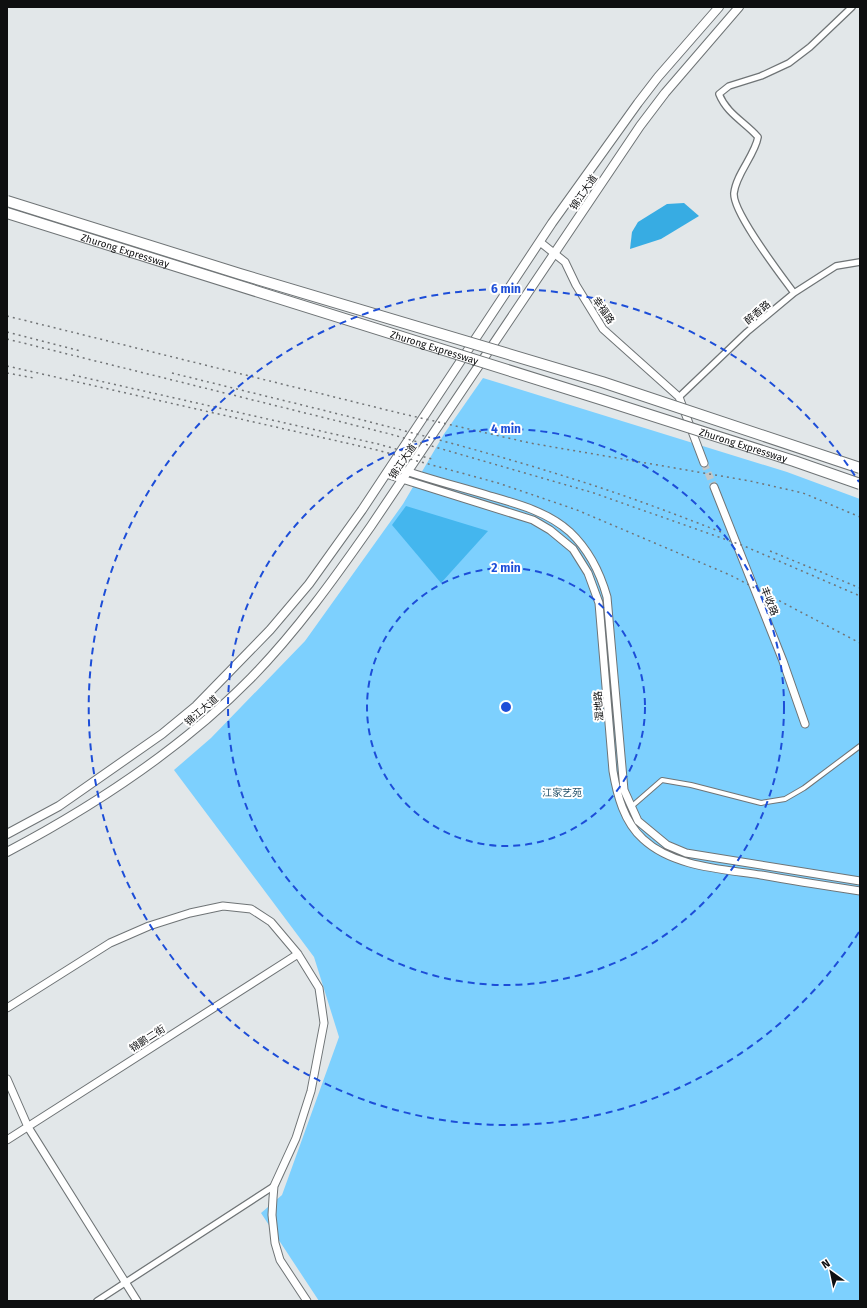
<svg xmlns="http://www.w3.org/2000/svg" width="867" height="1308" font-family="'Fira Sans','Noto Sans SC',sans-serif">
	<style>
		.green { fill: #7dd0fe }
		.forest { fill: #44b6ee }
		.water { fill: #37ace3 }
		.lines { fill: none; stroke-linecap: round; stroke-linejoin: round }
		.tertiary-tunnel { stroke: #c2c7c8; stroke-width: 7; stroke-dasharray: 7 3.5; stroke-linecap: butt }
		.pedestrian-casing { stroke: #6f7476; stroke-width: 6 }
		.minor-casing { stroke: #6f7476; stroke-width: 8 }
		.tertiary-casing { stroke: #6f7476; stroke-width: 9 }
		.secondary-casing { stroke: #6f7476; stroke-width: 10 }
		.pedestrian { stroke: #fff; stroke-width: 4 }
		.minor { stroke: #fff; stroke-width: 5.5 }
		.tertiary { stroke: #fff; stroke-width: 7 }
		.secondary { stroke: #fff; stroke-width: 8 }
		.rail { stroke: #717476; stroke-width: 1.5; stroke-dasharray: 2 4; stroke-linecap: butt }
		.motorway-bridge-casing { stroke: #6f7476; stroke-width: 12; stroke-linecap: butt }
		.motorway-bridge { stroke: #fff; stroke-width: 10 }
		.ring { fill: none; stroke: #1d4ed8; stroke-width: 2; stroke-dasharray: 7 5 }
		.labels { text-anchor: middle; stroke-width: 4; stroke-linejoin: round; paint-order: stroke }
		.street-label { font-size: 10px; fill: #0e0f10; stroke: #fff }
		.park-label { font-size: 10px; fill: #27546c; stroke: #fff }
		.centre { fill: #1d4ed8; stroke: #fff; stroke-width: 2 }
		.ring-label { font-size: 12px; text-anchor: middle; font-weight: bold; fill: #1d4ed8; stroke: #fff; stroke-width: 4; stroke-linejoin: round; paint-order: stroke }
	</style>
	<rect width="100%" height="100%" fill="#e2e7e9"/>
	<path class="green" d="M 483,378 L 787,472 L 860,499 L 860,1301 L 319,1301 L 261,1213 L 282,1195 L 339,1037 L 314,957 L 174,770 L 211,738 L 305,641 L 403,504 L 444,434 Z"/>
	<path class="forest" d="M 406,506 L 488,531 L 441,583 L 392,525 Z"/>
	<path class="water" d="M 684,203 L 699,216 L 661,239 L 630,249 L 632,232 L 638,222 L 667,204 Z"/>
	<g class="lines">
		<path class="tertiary-tunnel" d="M 704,463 L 714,487"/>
		<defs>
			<path id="pedestrian" d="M 631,807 L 662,780 L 691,785 L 761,803 L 785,799 L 804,788 L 860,746"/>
			<path id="minor" d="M 794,293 C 781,275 732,212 734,193 C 736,174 755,155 758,137 C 745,122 727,114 719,94 L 729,86 L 761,76 L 789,63 L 810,47 L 852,7
				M 679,397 L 747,332 L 794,293 L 836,266 L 860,262
				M 97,1301 L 274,1186"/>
			<path id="tertiary" d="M 540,242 L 565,262 L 576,285 L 603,329 L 679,397 L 704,463
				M 391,466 C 424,478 457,486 490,496 C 518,504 548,512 570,532 C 589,550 600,572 607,597 L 624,790 L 638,821 L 667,845 L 686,853 L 860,881
				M 386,474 L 533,520 L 550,530 L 573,549 L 588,573 L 599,603 L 613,771 C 617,795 624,822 643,839 C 673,867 722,869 761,875 C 794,881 827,886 860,891
				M 714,487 L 783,661 L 805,724
				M 7,1008 L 110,943 L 149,926 L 190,913 L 223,906 L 251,909 L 271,922 L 298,954 L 319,988 L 324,1023 L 311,1091 L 296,1138 L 274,1186 L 273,1198 L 272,1215 L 275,1243 L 280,1260 L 307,1301
				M 7,1079 L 28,1127 L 137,1301
				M 7,1140 L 298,954"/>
			<path id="secondary" d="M 7,834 L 59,806 L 162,734 L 196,706 L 270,630 L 309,584 L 362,510 L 552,223 L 638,103 L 658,77 L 719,7
				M 7,852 C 96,805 180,750 251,678 C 296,632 334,579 371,526 L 640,126 L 665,93 L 739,7"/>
		</defs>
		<use href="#pedestrian" class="pedestrian-casing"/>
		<use href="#minor" class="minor-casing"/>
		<use href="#tertiary" class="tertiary-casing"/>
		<use href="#secondary" class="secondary-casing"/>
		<use href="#pedestrian" class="pedestrian"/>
		<use href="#minor" class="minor"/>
		<use href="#tertiary" class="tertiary"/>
		<use href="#secondary" class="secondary"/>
		<path class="rail" d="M 7,316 L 399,413 L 530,443 L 750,481 L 803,493 L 860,517
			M 7,332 L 81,351
			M 7,339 L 390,434 L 594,493 L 744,546 L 860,596
			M 7,366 L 377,450 L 498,483 L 577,510 L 730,575 L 860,643
			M 7,373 L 34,378
			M 172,373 C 304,406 437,436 567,477 C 619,493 670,512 721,532
			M 73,375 L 378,444 L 432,459
			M 770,551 L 860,588"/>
		<defs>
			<g id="motorway-bridge">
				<path d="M 7,201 L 240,274 L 602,382 L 860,468"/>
				<path id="s1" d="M 7,213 L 600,399 L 794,461 L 860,484"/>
			</g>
		</defs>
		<use href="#motorway-bridge" class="motorway-bridge-casing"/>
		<use href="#motorway-bridge" class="motorway-bridge"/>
	</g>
	<g class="ring">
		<circle cx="506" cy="707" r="139"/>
		<circle cx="506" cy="707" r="278"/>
		<path d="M859 932A418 418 0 1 1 859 482"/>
	</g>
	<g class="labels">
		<g class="street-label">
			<text transform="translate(583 192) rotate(-56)" y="4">锦江大道</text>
			<text dy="4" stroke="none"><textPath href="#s1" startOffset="124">Zhurong Expressway</textPath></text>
			<text transform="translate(604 310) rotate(56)" y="4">幸福路</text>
			<text transform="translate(757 312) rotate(-40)" y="4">醉香路</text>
			<text dy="4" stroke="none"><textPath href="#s1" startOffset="448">Zhurong Expressway</textPath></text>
			<text dy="4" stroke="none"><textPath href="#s1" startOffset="772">Zhurong Expressway</textPath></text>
			<text transform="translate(402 461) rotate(-56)" y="4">锦江大道</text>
			<text transform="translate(770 601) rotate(68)" y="4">丰收路</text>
			<text transform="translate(598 706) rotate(-94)" y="4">湿地路</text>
			<text transform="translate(201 710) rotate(-41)" y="4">锦江大道</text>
			<text transform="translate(147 1038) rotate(-33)" y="4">锦鹏二街</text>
		</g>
		<g class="park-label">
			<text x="562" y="796">江家艺苑</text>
		</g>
	</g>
	<circle cx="506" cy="707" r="6" class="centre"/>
	<g class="ring-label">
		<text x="506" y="293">6 min</text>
		<text x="506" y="433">4 min</text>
		<text x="506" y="572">2 min</text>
	</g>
	<rect width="867" height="1308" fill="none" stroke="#0e0f10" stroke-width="16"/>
	<g transform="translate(831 1272) rotate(327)" stroke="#ffffff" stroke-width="3" paint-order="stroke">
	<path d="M0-3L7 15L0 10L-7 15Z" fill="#0e0f10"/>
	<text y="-6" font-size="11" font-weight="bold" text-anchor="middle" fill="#0e0f10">N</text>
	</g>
</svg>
